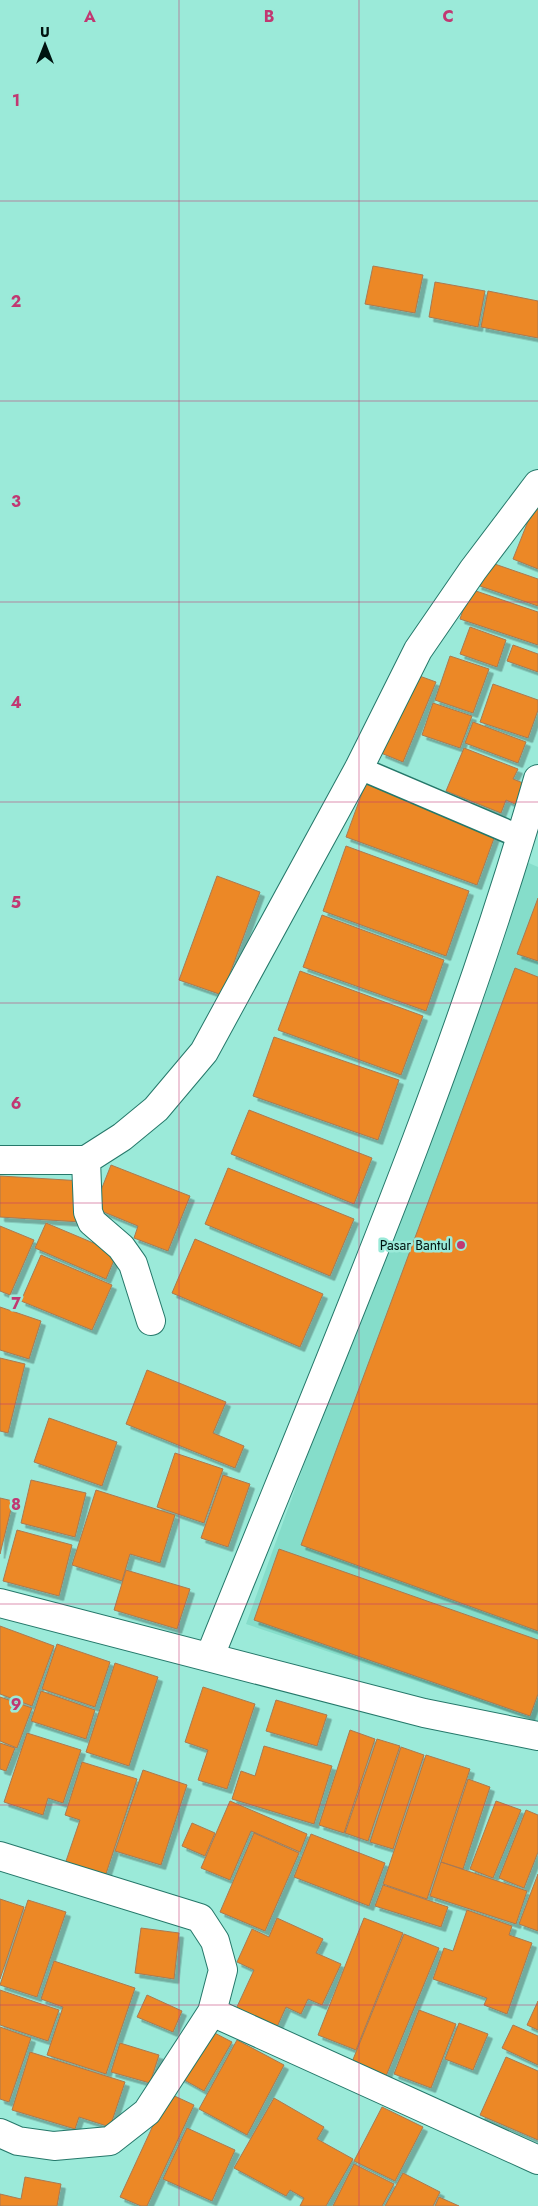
<svg xmlns="http://www.w3.org/2000/svg" width="538" height="2206" font-family="Jost,sans-serif">
	<style>
		.built { fill: #85ddca }
		.building { fill: #ec8825; stroke: #aa7952; filter: url(#shadow) }
		.lines { fill: none; stroke-linecap: round; stroke-linejoin: round }
		.service-casing { stroke: #25786a; stroke-width: 25 }
		.minor-casing { stroke: #25786a; stroke-width: 30 }
		.tertiary-casing { stroke: #25786a; stroke-width: 30 }
		.service { stroke: #fff; stroke-width: 22 }
		.minor { stroke: #fff; stroke-width: 28 }
		.tertiary { stroke: #fff; stroke-width: 28 }
		.grid { fill: none; stroke: #c13872; stroke-width: 1; stroke-opacity: 0.55 }
		.poi-dot { fill: #c13872; stroke: #9bead9; stroke-width: 2 }
		.labels { text-anchor: middle; stroke-width: 5; stroke-linejoin: round; paint-order: stroke }
		.poi-label { font-size: 14px; fill: #00130f; stroke: #9bead9; text-anchor: end }
		.grid-label { font-size: 16px; text-anchor: middle; font-weight: bold; fill: #c13872; stroke: #9bead9; stroke-width: 5; stroke-linejoin: round; paint-order: stroke }
	</style>
	<defs>
		<filter id="shadow"><feDropShadow dx="4.5" dy="4.5" stdDeviation="0" flood-color="#0004"/></filter>
	</defs>
	<rect width="100%" height="100%" fill="#9bead9"/>
	<path class="built" d="M 524,861 L 538,867 L 538,1722 L 246,1624 Z"/>
	<path class="building" d="M 373,266 L 423,275 L 415,313 L 365,304 Z
		M 435,282 L 485,291 L 478,327 L 429,317 Z
		M 488,291 L 538,301 L 538,338 L 481,327 Z
		M 538,496 L 538,569 L 513,559 Z
		M 486,561 L 538,579 L 538,606 L 477,585 Z
		M 470,589 L 538,612 L 538,645 L 460,619 Z
		M 470,627 L 506,640 L 497,667 L 460,654 Z
		M 513,645 L 538,654 L 538,672 L 507,661 Z
		M 450,656 L 489,669 L 473,713 L 435,700 Z
		M 414,674 L 436,682 L 403,762 L 381,753 Z
		M 493,684 L 538,700 L 538,710 L 528,738 L 480,722 Z
		M 433,703 L 472,716 L 460,748 L 422,735 Z
		M 473,722 L 526,742 L 518,763 L 465,743 Z
		M 464,748 L 518,769 L 513,779 L 533,787 L 524,808 L 506,800 L 501,813 L 446,791 Z
		M 366,782 L 497,830 L 477,885 L 346,837 Z
		M 346,846 L 469,891 L 446,956 L 323,911 Z
		M 217,876 L 260,892 L 222,995 L 179,980 Z
		M 538,898 L 538,961 L 517,954 Z
		M 322,915 L 444,960 L 426,1011 L 303,967 Z
		M 515,968 L 538,977 L 538,1631 L 301,1545 Z
		M 300,971 L 423,1016 L 401,1075 L 278,1030 Z
		M 274,1037 L 399,1080 L 378,1140 L 253,1096 Z
		M 249,1110 L 372,1158 L 354,1204 L 231,1154 Z
		M 111,1165 L 190,1196 L 168,1251 L 134,1238 L 138,1226 L 94,1208 Z
		M 228,1168 L 354,1219 L 330,1276 L 205,1224 Z
		M 0,1176 L 83,1181 L 81,1222 L 0,1217 Z
		M 46,1223 L 117,1253 L 106,1279 L 35,1248 Z
		M 0,1226 L 34,1240 L 10,1295 L 0,1291 Z
		M 195,1239 L 323,1294 L 300,1347 L 172,1293 Z
		M 41,1255 L 112,1285 L 92,1330 L 21,1301 Z
		M 0,1307 L 41,1321 L 29,1359 L 0,1350 Z
		M 0,1358 L 25,1364 L 8,1433 L 0,1431 Z
		M 147,1370 L 226,1402 L 213,1433 L 244,1446 L 235,1468 L 126,1424 Z
		M 49,1418 L 117,1442 L 102,1486 L 34,1462 Z
		M 175,1453 L 223,1469 L 204,1523 L 157,1507 Z
		M 223,1475 L 250,1484 L 228,1547 L 201,1538 Z
		M 31,1480 L 86,1493 L 75,1537 L 21,1523 Z
		M 96,1490 L 175,1515 L 160,1563 L 130,1554 L 122,1581 L 72,1565 Z
		M 0,1498 L 13,1501 L 0,1554 Z
		M 17,1530 L 72,1545 L 59,1596 L 3,1581 Z
		M 279,1549 L 538,1640 L 538,1694 L 530,1716 L 254,1620 Z
		M 126,1570 L 190,1589 L 177,1629 L 114,1610 Z
		M 0,1626 L 54,1646 L 32,1706 L 0,1694 Z
		M 57,1644 L 110,1662 L 95,1707 L 42,1689 Z
		M 115,1663 L 158,1677 L 129,1766 L 86,1752 Z
		M 203,1687 L 255,1704 L 227,1789 L 198,1780 L 208,1750 L 185,1742 Z
		M 41,1691 L 95,1710 L 86,1739 L 31,1721 Z
		M 0,1697 L 32,1708 L 17,1748 L 0,1741 Z
		M 276,1700 L 327,1715 L 317,1746 L 266,1731 Z
		M 350,1730 L 375,1739 L 344,1833 L 319,1825 Z
		M 27,1733 L 81,1750 L 63,1803 L 48,1798 L 43,1815 L 4,1802 Z
		M 377,1739 L 400,1746 L 368,1841 L 345,1833 Z
		M 0,1743 L 15,1748 L 6,1771 L 0,1769 Z
		M 264,1746 L 332,1766 L 314,1824 L 232,1799 L 241,1771 L 255,1776 Z
		M 401,1747 L 424,1755 L 393,1849 L 370,1842 Z
		M 426,1755 L 470,1769 L 427,1899 L 383,1884 Z
		M 82,1762 L 137,1779 L 103,1883 L 63,1870 L 80,1820 L 65,1815 Z
		M 143,1770 L 187,1785 L 161,1865 L 115,1851 Z
		M 468,1779 L 490,1787 L 463,1869 L 441,1862 Z
		M 230,1801 L 307,1834 L 300,1852 L 251,1831 L 230,1880 L 201,1868 Z
		M 496,1801 L 521,1810 L 493,1878 L 470,1869 Z
		M 526,1810 L 538,1815 L 538,1852 L 524,1888 L 499,1878 Z
		M 192,1823 L 215,1833 L 205,1856 L 182,1846 Z
		M 254,1833 L 299,1853 L 265,1931 L 220,1912 Z
		M 311,1834 L 385,1863 L 369,1906 L 294,1877 Z
		M 441,1862 L 527,1891 L 516,1924 L 430,1896 Z
		M 538,1874 L 538,1931 L 519,1924 Z
		M 383,1885 L 448,1907 L 441,1927 L 375,1906 Z
		M 0,1899 L 24,1907 L 0,1979 Z
		M 28,1900 L 66,1912 L 37,1997 L 0,1985 Z
		M 467,1910 L 512,1926 L 509,1935 L 532,1943 L 507,2014 L 484,2005 L 487,1998 L 433,1979 L 444,1948 L 453,1951 Z
		M 277,1918 L 323,1939 L 316,1953 L 341,1964 L 322,2005 L 308,1999 L 301,2014 L 286,2007 L 277,2027 L 236,2009 L 254,1970 L 237,1962 L 252,1929 L 269,1937 Z
		M 364,1918 L 403,1933 L 356,2050 L 318,2035 Z
		M 141,1928 L 179,1933 L 174,1979 L 135,1973 Z
		M 404,1934 L 439,1948 L 386,2076 L 352,2062 Z
		M 54,1961 L 135,1988 L 106,2074 L 47,2055 L 63,2007 L 41,1999 Z
		M 0,1990 L 59,2010 L 48,2041 L 0,2025 Z
		M 147,1995 L 182,2011 L 173,2032 L 137,2017 Z
		M 538,2001 L 538,2030 L 527,2025 Z
		M 419,2010 L 456,2024 L 431,2088 L 394,2074 Z
		M 459,2023 L 488,2034 L 473,2070 L 445,2059 Z
		M 513,2025 L 538,2036 L 538,2065 L 502,2048 Z
		M 0,2027 L 31,2038 L 9,2102 L 0,2099 Z
		M 205,2028 L 232,2042 L 204,2091 L 179,2077 Z
		M 237,2040 L 284,2065 L 247,2135 L 199,2109 Z
		M 120,2043 L 159,2055 L 150,2083 L 111,2072 Z
		M 30,2052 L 125,2082 L 110,2127 L 79,2117 L 75,2129 L 12,2110 Z
		M 506,2057 L 538,2071 L 538,2140 L 480,2115 Z
		M 168,2093 L 194,2105 L 147,2206 L 141,2206 L 120,2197 Z
		M 274,2098 L 324,2127 L 317,2139 L 353,2159 L 326,2206 L 300,2206 L 304,2198 L 290,2190 L 286,2196 L 234,2168 Z
		M 382,2107 L 423,2127 L 395,2181 L 354,2161 Z
		M 187,2128 L 235,2150 L 212,2201 L 163,2179 Z
		M 354,2164 L 394,2184 L 382,2206 L 333,2206 Z
		M 403,2173 L 440,2192 L 433,2206 L 385,2206 Z
		M 25,2177 L 61,2184 L 57,2206 L 0,2206 L 0,2194 L 21,2199 Z
		M 439,2197 L 459,2206 L 435,2206 Z"/>
	<g class="lines">
		<defs>
			<path id="service" d="M 359,768 L 521,837"/>
			<path id="minor" d="M 0,1160 L 86,1160 L 122,1137 L 156,1109 L 204,1052 L 359,768 L 418,650 L 473,570 L 538,484
				M 86,1160 L 88,1212 L 92,1222 L 121,1247 L 133,1264 L 151,1321
				M 210,1656 C 326,1367 452,1079 538,779
				M 0,1856 L 200,1918 L 215,1941 L 223,1970 L 212,2012 L 147,2112 L 110,2141 L 54,2146 L 18,2141 L 0,2133
				M 212,2012 L 538,2160"/>
			<path id="tertiary" d="M 0,1603 L 424,1713 L 538,1736"/>
		</defs>
		<use href="#service" class="service-casing"/>
		<use href="#minor" class="minor-casing"/>
		<use href="#tertiary" class="tertiary-casing"/>
		<use href="#service" class="service"/>
		<use href="#minor" class="minor"/>
		<use href="#tertiary" class="tertiary"/>
	</g>
	<path class="grid" d="M 179,0 L 179,2206M 359,0 L 359,2206M 0,201 L 538,201M 0,401 L 538,401M 0,602 L 538,602M 0,802 L 538,802M 0,1003 L 538,1003M 0,1203 L 538,1203M 0,1404 L 538,1404M 0,1604 L 538,1604M 0,1805 L 538,1805M 0,2005 L 538,2005"/>
	<circle class="poi-dot" cx="461" cy="1245" r="5"/>
	<g class="labels">
		<g class="poi-label">
			<text x="451" y="1250">Pasar Bantul</text>
		</g>
	</g>
	<g class="grid-label">
		<text x="90" y="22">A</text>
		<text x="269" y="22">B</text>
		<text x="448" y="22">C</text>
		<text x="16" y="106">1</text>
		<text x="16" y="307">2</text>
		<text x="16" y="507">3</text>
		<text x="16" y="708">4</text>
		<text x="16" y="908">5</text>
		<text x="16" y="1109">6</text>
		<text x="16" y="1309">7</text>
		<text x="16" y="1510">8</text>
		<text x="16" y="1710">9</text>
	</g>
	<g transform="translate(45 45)" stroke="#9bead9" stroke-width="4" paint-order="stroke">
	<path d="M0-4L9 19L0 12L-9 19Z" fill="#00130f"/>
	<text y="-8" font-size="14" font-weight="bold" text-anchor="middle" fill="#00130f">U</text>
	</g>
</svg>
